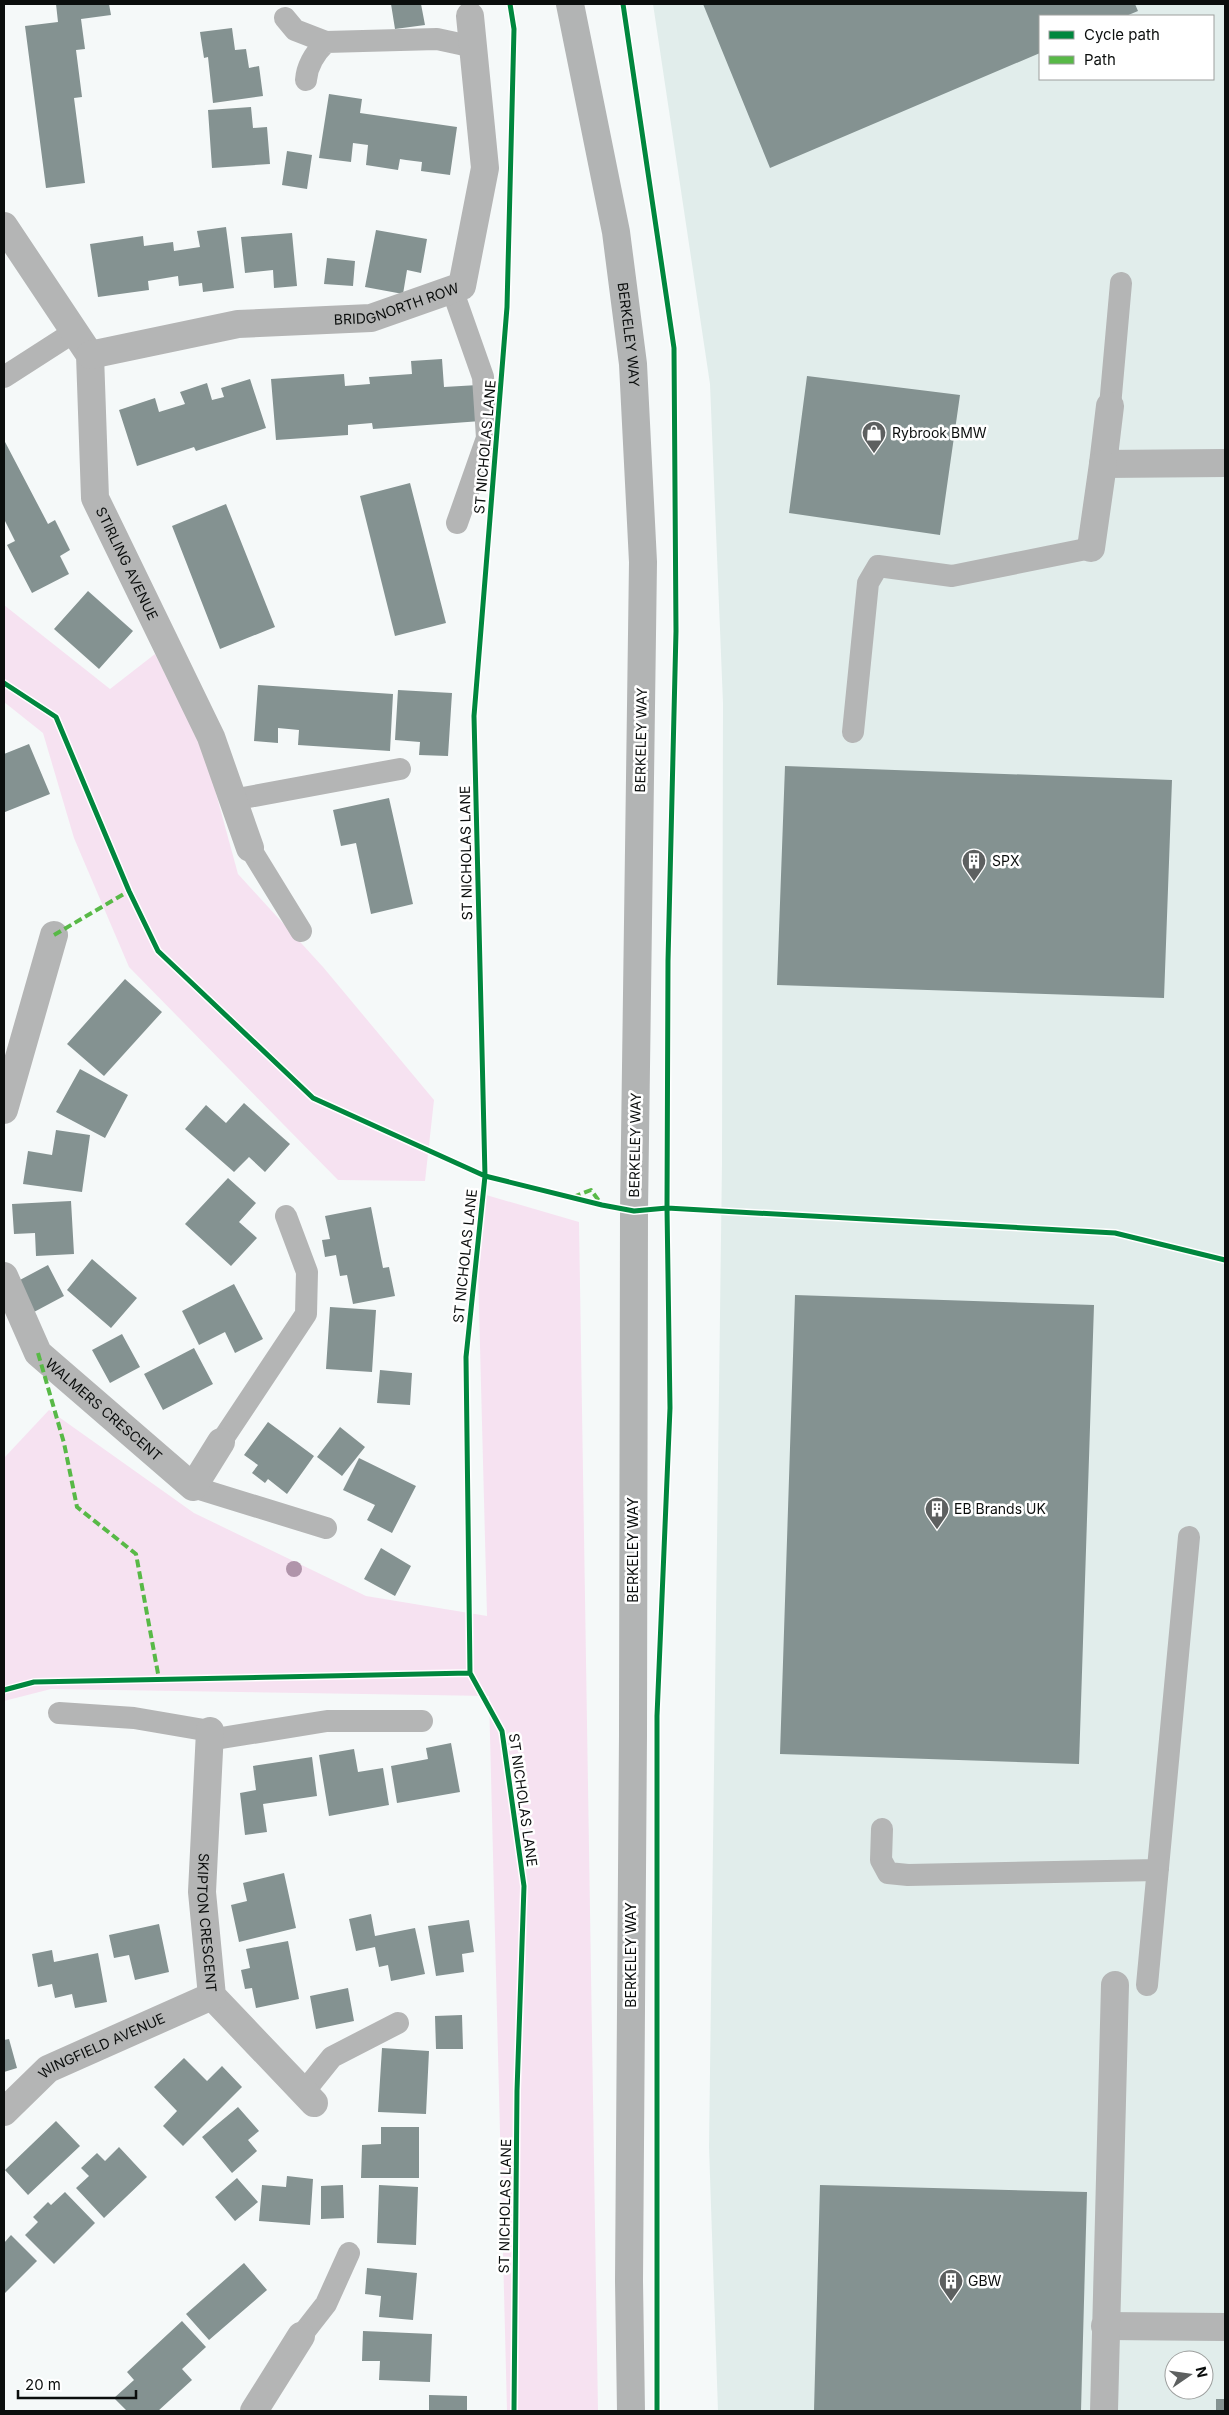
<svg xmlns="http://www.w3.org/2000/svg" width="1229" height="2415" font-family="Inter,sans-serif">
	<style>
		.built { fill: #e1edeb; fill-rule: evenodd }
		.green { fill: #f6e2f1 }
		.building { fill: #849291 }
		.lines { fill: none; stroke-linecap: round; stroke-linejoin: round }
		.lane { stroke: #b4b5b5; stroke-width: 22 }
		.street { stroke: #b4b5b5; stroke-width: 28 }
		.secondary { stroke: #b2b4b4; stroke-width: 28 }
		.quiet { stroke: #58b947; stroke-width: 4; stroke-dasharray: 8 4; stroke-linecap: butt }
		.cycleway-casing { stroke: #fff; stroke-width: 8 }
		.cycleway { stroke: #00873e; stroke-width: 5 }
		.tree { fill: #b094aa }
		.labels { text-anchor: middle; stroke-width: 5; stroke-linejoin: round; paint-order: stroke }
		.street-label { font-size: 14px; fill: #0b0e0d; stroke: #fff }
		.poi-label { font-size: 14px; fill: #0b0e0d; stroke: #fff; text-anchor: start }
	</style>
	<rect width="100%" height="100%" fill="#f5f9f9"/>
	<path class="built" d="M 653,4 L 1225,4 L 1225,2411 L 718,2411 L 709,2147 L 722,1163 L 723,703 L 710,384 ZM 1040,16 L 1213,16 L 1213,79 L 1040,79 ZM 1174,2360 L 1204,2360 L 1204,2390 L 1174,2390 Z"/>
	<path class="green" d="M 4,605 L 110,689 L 155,654 L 205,753 L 238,874 L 323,967 L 434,1100 L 425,1181 L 338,1180 L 129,967 L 74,838 L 43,733 L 4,702 Z
		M 476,1192 L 579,1222 L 598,2411 L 507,2411 L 489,1696 L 51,1689 L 4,1701 L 4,1458 L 49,1410 L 194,1513 L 366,1596 L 487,1616 Z"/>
	<path class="building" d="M 56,4 L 109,4 L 111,15 L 81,19 L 85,49 L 76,50 L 82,97 L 74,98 L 85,183 L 46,188 L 25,26 L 58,22 Z
		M 391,4 L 421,4 L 425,25 L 395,29 Z
		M 703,4 L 1135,4 L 1138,11 L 1126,16 L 1040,16 L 1040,53 L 770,168 Z
		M 232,28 L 235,50 L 246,49 L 249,68 L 259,66 L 263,96 L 213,103 L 208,57 L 204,58 L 200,32 Z
		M 329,94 L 362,99 L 360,113 L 457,127 L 450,175 L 421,171 L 422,162 L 406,160 L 400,159 L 398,170 L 366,165 L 368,145 L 353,143 L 351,162 L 319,158 Z
		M 251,107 L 253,128 L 267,127 L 270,164 L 212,168 L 208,110 Z
		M 287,151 L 312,155 L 307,189 L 282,185 Z
		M 226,227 L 234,288 L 203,292 L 202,283 L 179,286 L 178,276 L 148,281 L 149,290 L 98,297 L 90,244 L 143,236 L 144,246 L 173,242 L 174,251 L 200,247 L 197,231 Z
		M 376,230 L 427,239 L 421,273 L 407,270 L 403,294 L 365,287 Z
		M 292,233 L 297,286 L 274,288 L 273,270 L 245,273 L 241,237 Z
		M 327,258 L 355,261 L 353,286 L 324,284 Z
		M 442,359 L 444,387 L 478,385 L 481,421 L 373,429 L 372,423 L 348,425 L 348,435 L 276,440 L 271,379 L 344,374 L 345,386 L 370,384 L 369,377 L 412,374 L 411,361 Z
		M 807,376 L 960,395 L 940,535 L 789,513 Z
		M 250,379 L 266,428 L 196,451 L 194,447 L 137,466 L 119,410 L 155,398 L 159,412 L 185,404 L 180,392 L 207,383 L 212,400 L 224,397 L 221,388 Z
		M 4,440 L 48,524 L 55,520 L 70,550 L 60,556 L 69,574 L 32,593 L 7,545 L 15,541 L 4,519 Z
		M 410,483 L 446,623 L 395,636 L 360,496 Z
		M 226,504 L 275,627 L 220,649 L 172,526 Z
		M 88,591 L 133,631 L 99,669 L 54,629 Z
		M 258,685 L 393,694 L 390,751 L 298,745 L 299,730 L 278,728 L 278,743 L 254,741 Z
		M 398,690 L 452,693 L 448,756 L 419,755 L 420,742 L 395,740 Z
		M 29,744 L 50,794 L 5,812 L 4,754 Z
		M 785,766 L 1172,780 L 1164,998 L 777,985 Z
		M 389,798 L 413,904 L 371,914 L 356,843 L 341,846 L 333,810 Z
		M 125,979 L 162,1012 L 104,1076 L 67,1044 Z
		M 80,1069 L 128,1095 L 105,1138 L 56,1112 Z
		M 244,1103 L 290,1144 L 265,1172 L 249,1157 L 234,1172 L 185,1129 L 206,1105 L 226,1123 Z
		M 56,1130 L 90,1135 L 82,1192 L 23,1184 L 28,1151 L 52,1155 Z
		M 228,1178 L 256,1203 L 239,1222 L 257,1238 L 231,1266 L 185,1224 Z
		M 71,1201 L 74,1254 L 36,1256 L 35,1233 L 14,1234 L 12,1204 Z
		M 371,1207 L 383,1268 L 389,1267 L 395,1296 L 353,1304 L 347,1275 L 340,1276 L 336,1255 L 325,1257 L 322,1240 L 330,1239 L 325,1216 Z
		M 92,1259 L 137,1298 L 111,1328 L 67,1290 Z
		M 48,1265 L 64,1296 L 34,1312 L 18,1281 Z
		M 234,1284 L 263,1339 L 235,1353 L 225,1332 L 199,1345 L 182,1311 Z
		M 795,1295 L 1094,1305 L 1079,1764 L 780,1754 Z
		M 330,1307 L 376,1310 L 372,1372 L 326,1369 Z
		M 122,1334 L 140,1367 L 110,1383 L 92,1350 Z
		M 194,1348 L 213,1384 L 163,1410 L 144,1374 Z
		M 380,1370 L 412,1373 L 410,1405 L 377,1403 Z
		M 268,1422 L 314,1456 L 287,1494 L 268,1479 L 265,1483 L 252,1473 L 258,1465 L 244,1455 Z
		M 340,1427 L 365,1447 L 342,1476 L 317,1457 Z
		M 359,1458 L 416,1486 L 392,1533 L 367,1520 L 375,1505 L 343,1490 Z
		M 381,1548 L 411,1566 L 395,1596 L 364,1579 Z
		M 451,1743 L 460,1792 L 397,1803 L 391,1766 L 428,1759 L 426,1748 Z
		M 354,1749 L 358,1772 L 383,1768 L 389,1805 L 329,1816 L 319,1755 Z
		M 312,1757 L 317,1796 L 263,1804 L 267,1832 L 245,1835 L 240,1793 L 256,1790 L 253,1766 Z
		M 284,1873 L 296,1928 L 239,1942 L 231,1905 L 247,1901 L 243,1883 Z
		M 371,1914 L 375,1936 L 415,1928 L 425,1974 L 391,1981 L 388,1965 L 379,1967 L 375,1947 L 356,1951 L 349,1919 Z
		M 469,1920 L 474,1952 L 462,1954 L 464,1972 L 436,1976 L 428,1926 Z
		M 159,1924 L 169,1972 L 135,1980 L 129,1955 L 114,1958 L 109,1935 Z
		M 288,1941 L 299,1999 L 256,2008 L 252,1988 L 245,1989 L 241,1970 L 250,1968 L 246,1949 Z
		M 52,1950 L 54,1962 L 98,1953 L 107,2002 L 75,2008 L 72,1994 L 55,1998 L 52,1984 L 38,1987 L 32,1954 Z
		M 348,1988 L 354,2021 L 316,2029 L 310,1996 Z
		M 462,2015 L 463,2049 L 436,2049 L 435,2016 Z
		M 9,2039 L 17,2068 L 4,2072 L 4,2040 Z
		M 382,2048 L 429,2051 L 426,2114 L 378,2112 Z
		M 184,2058 L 207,2081 L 222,2066 L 242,2087 L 183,2146 L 163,2126 L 177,2111 L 154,2087 Z
		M 238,2107 L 259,2131 L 248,2140 L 257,2151 L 232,2173 L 202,2137 Z
		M 56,2121 L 80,2146 L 28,2195 L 5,2170 Z
		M 381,2127 L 419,2127 L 419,2178 L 361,2178 L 362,2145 L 381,2144 Z
		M 119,2147 L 147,2177 L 104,2218 L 76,2188 L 89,2176 L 81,2168 L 97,2153 L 105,2161 Z
		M 287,2176 L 313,2179 L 310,2225 L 259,2221 L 262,2185 L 286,2187 Z
		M 237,2178 L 258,2202 L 235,2221 L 215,2197 Z
		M 343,2185 L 344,2218 L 321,2219 L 321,2186 Z
		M 379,2185 L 418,2187 L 416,2245 L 377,2243 Z
		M 820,2185 L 1087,2192 L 1081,2411 L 814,2411 Z
		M 65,2192 L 95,2223 L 54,2264 L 25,2235 L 38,2222 L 33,2217 L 48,2202 L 51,2205 Z
		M 11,2235 L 37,2261 L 4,2294 L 4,2243 Z
		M 244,2263 L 267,2290 L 209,2340 L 186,2314 Z
		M 367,2268 L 417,2273 L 413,2320 L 379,2317 L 381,2296 L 365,2294 Z
		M 182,2321 L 206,2347 L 182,2369 L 192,2380 L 158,2411 L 127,2411 L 114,2398 L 134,2380 L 127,2372 Z
		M 363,2331 L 432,2334 L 430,2382 L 379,2380 L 380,2361 L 362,2361 Z
		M 429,2395 L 467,2396 L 467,2411 L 429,2411 Z
		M 1216,2399 L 1225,2399 L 1225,2411 L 1216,2411 Z"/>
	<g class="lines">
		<path class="lane" d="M 285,18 L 295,30 L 326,42 L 437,39 L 474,47
			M 306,80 C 307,65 316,52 326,42
			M 452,289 L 483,377 L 487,438 L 457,523
			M 4,377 L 74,332
			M 1110,406 L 1121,283
			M 853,732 L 868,583 L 878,566 L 952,576 L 1091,548
			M 232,800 L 400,769
			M 250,848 L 301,931
			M 221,1442 L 306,1314 L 307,1272 L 286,1216
			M 193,1487 L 326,1528
			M 59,1713 L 134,1718 L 210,1731
			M 209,1740 L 327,1721 L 422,1721
			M 882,1829 L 881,1860 L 888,1873 L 908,1875 L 1158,1870
			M 1147,1985 L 1189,1537
			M 303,2093 L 332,2057 L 398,2023
			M 301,2336 L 326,2304 L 349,2253"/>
		<g class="street">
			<path id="s1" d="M 4,226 L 90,355 L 95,498 L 211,737 L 250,848"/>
			<path id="s2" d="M 90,355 L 238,324 L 371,318 L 462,286 L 485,168 L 470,16"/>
			<path d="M 1110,406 L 1103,464 L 1225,463"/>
			<path d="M 1091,548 L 1103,464"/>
			<path d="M 4,1110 L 54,935"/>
			<path id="s3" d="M 4,1276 L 38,1353 L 193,1487 L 221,1442"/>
			<path id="s4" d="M 210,1731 L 202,1892 L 212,1996 L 314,2103"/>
			<path id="s5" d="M 4,2112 L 48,2069 L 212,1996"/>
			<path d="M 1105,2326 L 1225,2327"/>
			<path d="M 254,2411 L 301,2336"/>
			<path d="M 1104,2411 L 1115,1985"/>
		</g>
		<path class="secondary" id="s6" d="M 570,4 L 616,232 L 633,364 L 643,562 L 634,1211 L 633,1735 L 629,2281 L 631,2411"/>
		<path class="quiet" d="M 54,935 L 129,891
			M 573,1197 L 591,1190 L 602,1205
			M 38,1353 L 64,1443 L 77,1507 L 136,1554 L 159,1679"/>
		<defs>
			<path id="cycleway" d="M 510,4 L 514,29 L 507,307 L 474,716 L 485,1176 L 466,1357 L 470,1673 L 502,1731 L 524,1886 L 517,2091 L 514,2411
				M 623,4 L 674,348 L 676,631 L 668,961 L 667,1208 L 670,1408 L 657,1716 L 657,2411
				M 4,683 L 56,717 L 129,891 L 158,951 L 313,1098 L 485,1176 L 602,1205 L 634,1211 L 667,1208 L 1115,1233 L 1225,1260
				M 4,1690 L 34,1682 L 470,1673"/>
		</defs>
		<use href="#cycleway" class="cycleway-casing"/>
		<use href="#cycleway" class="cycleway"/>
	</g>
	<circle class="tree" cx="294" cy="1569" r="8"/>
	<defs>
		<symbol id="shop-pin" viewBox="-11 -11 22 30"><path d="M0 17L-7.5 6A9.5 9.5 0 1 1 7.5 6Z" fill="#5d6060" stroke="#fff"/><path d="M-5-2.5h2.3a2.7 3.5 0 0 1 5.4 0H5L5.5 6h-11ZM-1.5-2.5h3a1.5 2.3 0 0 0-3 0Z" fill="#fff"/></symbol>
		<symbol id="building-pin" viewBox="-11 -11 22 30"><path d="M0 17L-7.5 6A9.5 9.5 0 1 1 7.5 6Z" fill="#5d6060" stroke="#fff"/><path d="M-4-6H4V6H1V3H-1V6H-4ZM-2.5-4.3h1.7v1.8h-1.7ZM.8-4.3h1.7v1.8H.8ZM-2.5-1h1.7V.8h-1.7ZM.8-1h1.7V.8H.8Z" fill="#fff"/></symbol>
	</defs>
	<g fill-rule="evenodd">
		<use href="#shop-pin" x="860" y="419" width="28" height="38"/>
		<use href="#building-pin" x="960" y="847" width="28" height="38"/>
		<use href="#building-pin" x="923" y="1495" width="28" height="38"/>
		<use href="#building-pin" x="937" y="2267" width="28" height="38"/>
	</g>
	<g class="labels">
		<g class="street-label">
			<text dy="5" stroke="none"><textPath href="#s2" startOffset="312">BRIDGNORTH ROW</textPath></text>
			<text dy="5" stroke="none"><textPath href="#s6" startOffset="336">BERKELEY WAY</textPath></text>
			<text transform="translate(485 447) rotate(-85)" y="5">ST NICHOLAS LANE</text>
			<text dy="5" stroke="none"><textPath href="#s1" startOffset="371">STIRLING AVENUE</textPath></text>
			<text transform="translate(641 740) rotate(-89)" y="5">BERKELEY WAY</text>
			<text transform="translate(466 853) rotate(-91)" y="5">ST NICHOLAS LANE</text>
			<text transform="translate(635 1145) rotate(-89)" y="5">BERKELEY WAY</text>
			<text transform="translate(465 1256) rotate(-84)" y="5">ST NICHOLAS LANE</text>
			<text dy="5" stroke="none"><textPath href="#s3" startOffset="171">WALMERS CRESCENT</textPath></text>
			<text transform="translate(633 1550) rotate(-90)" y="5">BERKELEY WAY</text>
			<text transform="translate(523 1800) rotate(82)" y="5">ST NICHOLAS LANE</text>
			<text dy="5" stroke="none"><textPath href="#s4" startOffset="192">SKIPTON CRESCENT</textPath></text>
			<text transform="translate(631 1955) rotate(-90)" y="5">BERKELEY WAY</text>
			<text dy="5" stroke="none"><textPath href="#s5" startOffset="120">WINGFIELD AVENUE</textPath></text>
			<text transform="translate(505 2206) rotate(-89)" y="5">ST NICHOLAS LANE</text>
		</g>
		<g class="poi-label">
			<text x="892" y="438">Rybrook BMW</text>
			<text x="992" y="866">SPX</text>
			<text x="954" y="1514">EB Brands UK</text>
			<text x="968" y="2286">GBW</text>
		</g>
	</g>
	<rect width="1229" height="2415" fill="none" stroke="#0b0e0d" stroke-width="10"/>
	<rect x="1039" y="15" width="175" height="65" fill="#ffffff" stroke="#9d9f9e"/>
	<rect x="1049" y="31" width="25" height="8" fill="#00873e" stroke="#9d9f9e"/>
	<text x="1084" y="40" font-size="15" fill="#0b0e0d">Cycle path</text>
	<rect x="1049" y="56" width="25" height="8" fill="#58b947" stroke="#9d9f9e"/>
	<text x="1084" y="65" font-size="15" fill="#0b0e0d">Path</text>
	<g transform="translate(1189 2375) rotate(77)"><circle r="24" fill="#ffffff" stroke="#9d9f9e"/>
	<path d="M0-4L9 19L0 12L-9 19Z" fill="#5d6060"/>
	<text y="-8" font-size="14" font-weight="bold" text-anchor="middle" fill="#0b0e0d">N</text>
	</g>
	<path d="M18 2390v8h118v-8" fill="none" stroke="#0b0e0d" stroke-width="2.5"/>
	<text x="25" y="2390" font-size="15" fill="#0b0e0d" stroke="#ffffff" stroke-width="4" paint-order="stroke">20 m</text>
</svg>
